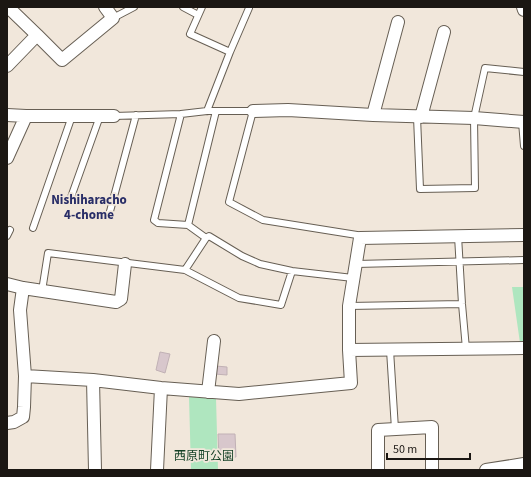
<svg xmlns="http://www.w3.org/2000/svg" width="531" height="477" font-family="'Source Sans 3','Noto Sans JP',sans-serif">
	<style>
		.green { fill: #afe6bf }
		.building { fill: #d8c7cc; stroke: #c1b1b5 }
		.lines { fill: none; stroke-linecap: round; stroke-linejoin: round }
		.service-casing { stroke: #675f54; stroke-width: 8 }
		.minor-casing { stroke: #675f54; stroke-width: 14 }
		.service { stroke: #fff; stroke-width: 6 }
		.minor { stroke: #fff; stroke-width: 12 }
		.labels { text-anchor: middle; stroke-width: 3.5; stroke-linejoin: round; paint-order: stroke }
		.park-label { font-size: 12px; fill: #123f24; stroke: #f1e7db }
		.neighbourhood-label { font-size: 13px; font-weight: bold; fill: #282d67; stroke: #f1e7db }
	</style>
	<rect width="100%" height="100%" fill="#f1e7db"/>
	<path class="green" d="M 512,287 L 524,287 L 524,343 L 520,343 Z
		M 189,397 L 216,398 L 218,470 L 191,470 Z"/>
	<path class="building" d="M 160,352 L 170,354 L 165,373 L 156,370 Z
		M 216,366 L 227,367 L 227,375 L 215,374 Z
		M 218,434 L 235,434 L 236,457 L 219,458 Z"/>
	<g class="lines">
		<defs>
			<path id="service" d="M 183,7 L 198,15
				M 202,7 L 190,34 L 230,52
				M 113,18 L 134,7
				M 207,111 L 230,52 L 249,8
				M 181,114 L 154,220 L 158,223 L 188,225 L 206,238 L 209,236 L 242,256 L 260,264 L 292,271 L 353,278
				M 114,116 L 181,114 L 207,111 L 253,111 L 229,202 L 263,220 L 357,235 L 360,238
				M 417,117 L 420,189 L 475,188 L 474,118 L 485,68 L 524,72
				M 522,122 L 524,146
				M 70,200 L 100,116
				M 109,215 L 136,115
				M 188,225 L 216,111
				M 33,228 L 72,116
				M 7,236 L 10,230
				M 458,236 L 462,304 L 466,349
				M 356,264 L 524,260
				M 185,270 L 206,238
				M 42,291 L 48,253 L 185,270 L 239,298 L 281,305 L 292,271
				M 349,306 L 462,304
				M 390,350 L 395,429"/>
			<path id="minor" d="M 523,7 L 524,10
				M 37,35 L 62,60 L 113,18 L 105,7
				M 7,66 L 37,35 L 8,7
				M 253,111 L 288,110 L 373,115 L 474,118 L 524,122
				M 7,115 L 26,116 L 114,116
				M 373,115 L 398,22
				M 421,117 L 444,32
				M 7,158 L 26,116
				M 7,284 L 23,288 L 116,302 L 121,299 L 125,264
				M 349,350 L 524,348
				M 25,376 L 93,380 L 161,388 L 239,394 L 351,383 L 349,350 L 349,306 L 360,238 L 524,235
				M 93,380 L 95,470
				M 208,392 L 214,341
				M 7,423 L 14,422 L 23,417 L 24,407 L 25,376 L 20,310 L 23,288
				M 157,470 L 161,388
				M 378,470 L 378,430 L 432,427 L 432,470
				M 486,470 L 524,464"/>
		</defs>
		<use href="#service" class="service-casing"/>
		<use href="#minor" class="minor-casing"/>
		<use href="#service" class="service"/>
		<use href="#minor" class="minor"/>
	</g>
	<g class="labels">
		<g class="park-label">
			<text x="204" y="460">西原町公園</text>
		</g>
		<g class="neighbourhood-label">
			<text x="89" y="204">Nishiharacho<tspan x="89" dy="15">4-chome</tspan></text>
		</g>
	</g>
	<rect width="531" height="477" fill="none" stroke="#1b1713" stroke-width="16"/>
	<path d="M387 453v6h83v-6" fill="none" stroke="#1b1713" stroke-width="2"/>
	<text x="393" y="453" font-size="12" fill="#1b1713" stroke="#f1e7db" stroke-width="3" paint-order="stroke">50 m</text>
</svg>
